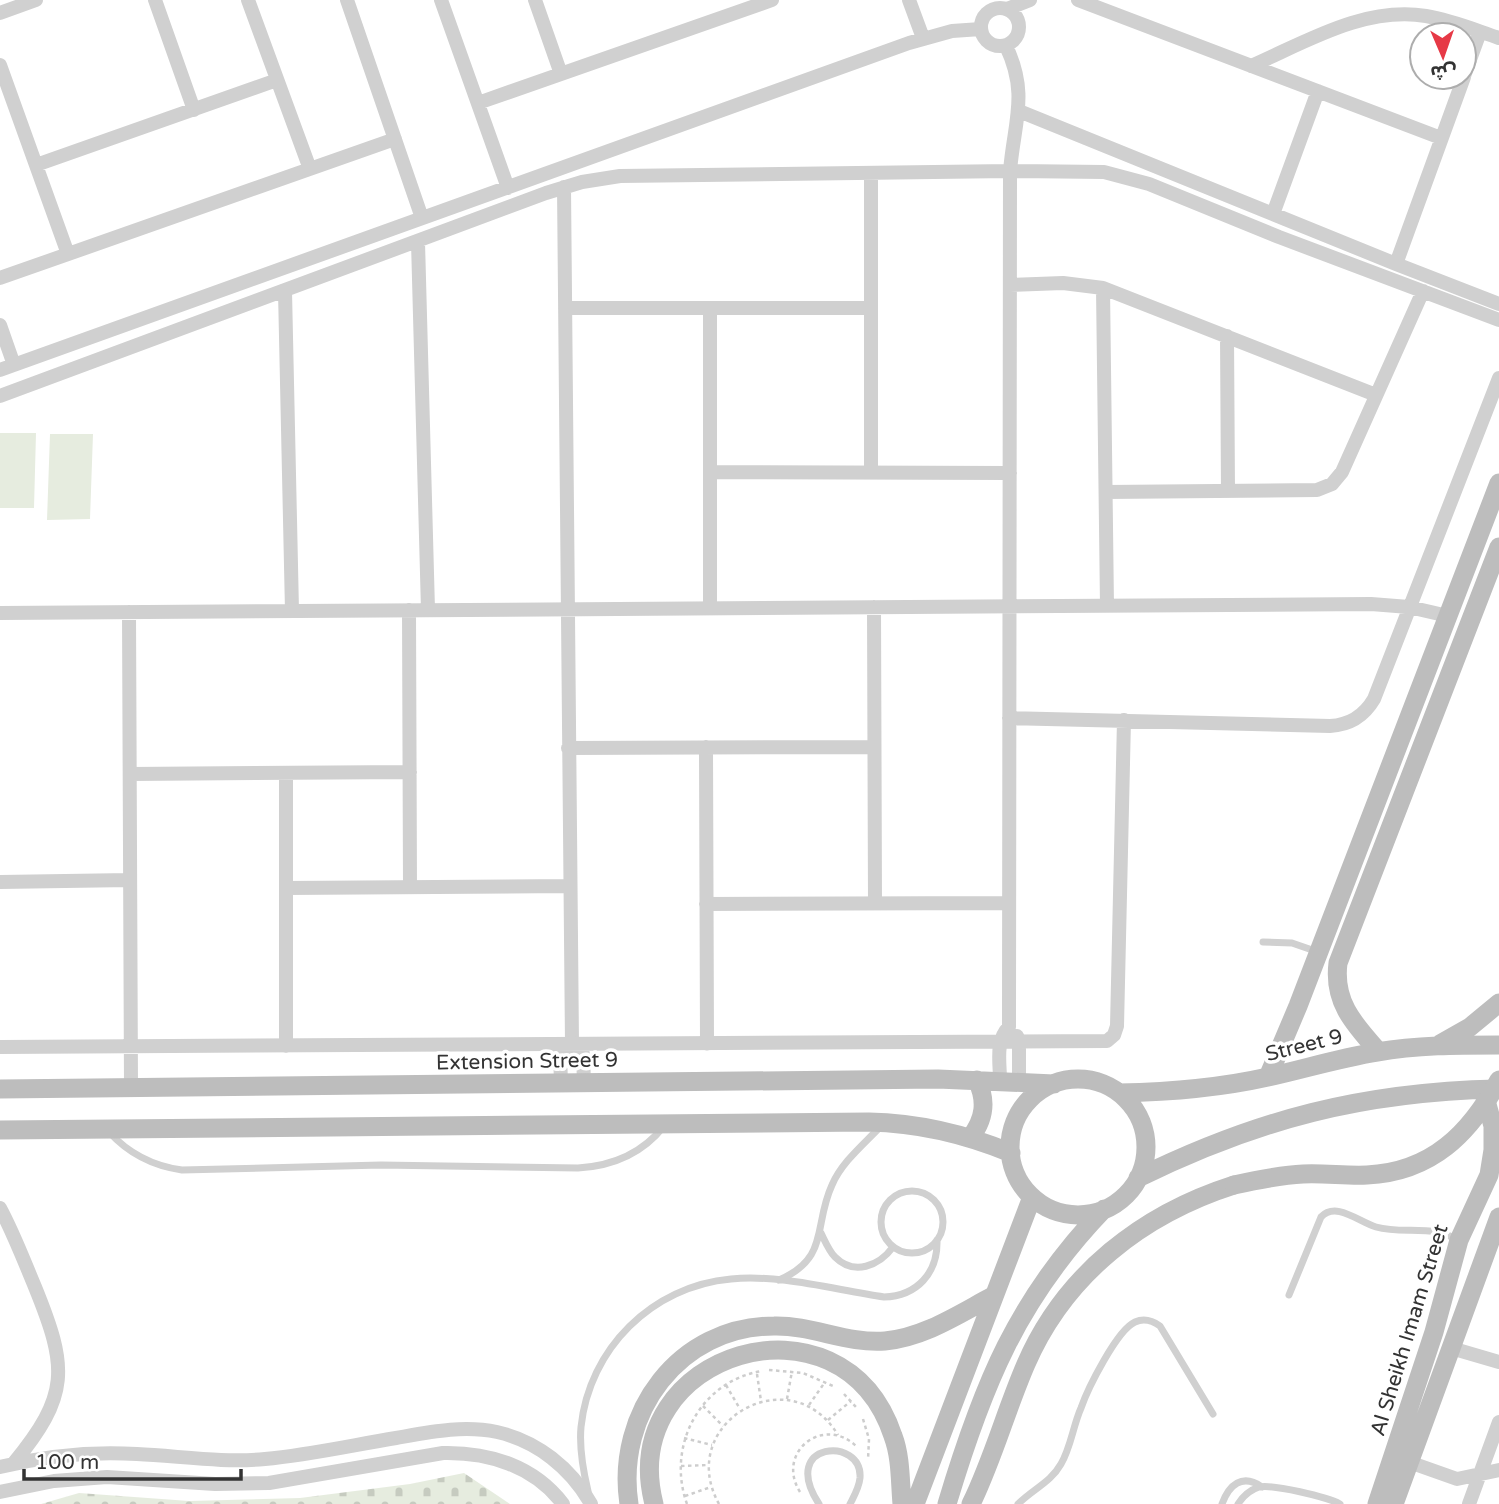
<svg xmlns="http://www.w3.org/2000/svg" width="1499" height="1504" font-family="'Varela Round','Noto Sans Arabic',sans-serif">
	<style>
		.grass { fill: #e6ecdf }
		.cemetery { fill: url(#cemetery-stones) }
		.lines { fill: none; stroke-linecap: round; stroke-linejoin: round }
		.path { stroke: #cdcdcd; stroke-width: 2.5; stroke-dasharray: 3.5 3.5; stroke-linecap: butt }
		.lane { stroke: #d0d0d0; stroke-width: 7 }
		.street { stroke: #d0d0d0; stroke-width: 14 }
		.secondary { stroke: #bdbdbd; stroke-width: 19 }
		.secondary-bridge { stroke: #bdbdbd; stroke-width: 19 }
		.labels { text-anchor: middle; stroke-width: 7; stroke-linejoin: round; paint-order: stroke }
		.street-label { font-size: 21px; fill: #333; stroke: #fff }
	</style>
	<defs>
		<pattern id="cemetery-stones" width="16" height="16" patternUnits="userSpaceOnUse" patternTransform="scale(1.75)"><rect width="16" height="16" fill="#e6ecdf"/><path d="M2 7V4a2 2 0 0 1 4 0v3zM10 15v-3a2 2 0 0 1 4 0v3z" fill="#c6cbc0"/></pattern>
	</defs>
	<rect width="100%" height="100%" fill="#fff"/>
	<path class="grass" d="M 0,433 L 36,433 L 34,508 L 0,508 Z
		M 50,434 L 93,434 L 90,519 L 47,520 Z"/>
	<path class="cemetery" d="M 464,1473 L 510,1504 L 41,1504 L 79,1493 L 189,1501 L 300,1498 L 410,1484 Z"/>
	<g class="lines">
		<path class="path" d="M 769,1370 L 803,1373 L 833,1386
			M 757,1374 L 761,1401
			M 726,1385 L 740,1409
			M 844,1394 L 856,1407
			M 787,1399 L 792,1371
			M 809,1405 L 825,1382
			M 703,1406 L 723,1426
			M 863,1419 L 869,1439 L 868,1460
			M 828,1420 L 851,1401
			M 684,1438 L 712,1445
			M 681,1466 L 709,1465
			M 800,1492 C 775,1452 824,1414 857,1447
			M 685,1496 L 711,1487
			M 687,1504 C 666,1446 700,1381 762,1371
			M 719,1504 C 674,1423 790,1356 838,1435"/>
		<path class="lane" d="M 1263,942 L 1292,943 L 1318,952
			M 109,1132 C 129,1154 153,1166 182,1170 L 381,1165 L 578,1168 C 612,1166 642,1154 664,1126
			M881 1222a31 31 0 1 1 62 0a31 31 0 1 1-62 0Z
			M 821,1233 C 825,1241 829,1251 835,1257 C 854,1276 879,1266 893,1247
			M 779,1280 C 830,1258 813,1226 832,1185 C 842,1162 863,1145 880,1127
			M 1289,1295 L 1321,1217 C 1336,1201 1359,1222 1376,1227 C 1397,1233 1417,1228 1437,1232 C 1445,1233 1452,1237 1458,1240
			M 588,1491 C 583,1470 579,1449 581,1427 C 589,1349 652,1286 731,1279 C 780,1274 835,1290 884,1297 C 917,1296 938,1273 937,1240
			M 819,1504 C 778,1441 863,1436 860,1478 C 859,1488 854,1496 850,1504
			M 1018,1504 C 1033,1489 1051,1482 1061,1464 C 1071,1447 1073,1426 1081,1408 C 1088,1388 1117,1330 1135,1322 C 1144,1318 1153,1321 1160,1326 L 1213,1414
			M 1222,1504 C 1229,1485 1242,1473 1262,1487
			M 1238,1504 C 1243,1496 1250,1490 1259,1487 C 1273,1484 1327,1497 1340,1504"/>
		<path class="street" d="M 155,0 L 194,110
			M 248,0 L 310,169
			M 347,0 L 422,218
			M 441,0 L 508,188
			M 535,0 L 561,74
			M 909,0 L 923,38
			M 1078,0 L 1441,138
			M981 27a19 19 0 1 1 38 0a19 19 0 1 1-38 0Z
			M 1007,9 L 1030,0
			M 0,13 L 36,0
			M 0,65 L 68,254
			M 1251,66 C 1306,42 1364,6 1426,16 C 1451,20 1475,30 1499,38
			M 1464,76 L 1480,32
			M 478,103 L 772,0
			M 1019,111 L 1396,264 L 1499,304
			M 36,165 L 277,80
			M 564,187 L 572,1044
			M 1273,214 L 1318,91
			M 418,242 L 428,610
			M 1396,264 L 1464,77
			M 0,278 L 395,139
			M 1010,285 L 1063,283 L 1103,288 L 1376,395
			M 1103,288 L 1107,606
			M 285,291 L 292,611
			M 565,308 L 871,308
			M 0,325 L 14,365
			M 1227,336 L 1228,491
			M 0,370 L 909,43 L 952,31 L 981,29
			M 0,396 L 546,193 L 582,182 L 620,176 L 1010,171 L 1104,172 L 1149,184 L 1279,237 L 1499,320
			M 710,472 L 1010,473
			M 871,472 L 871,173
			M 1106,492 L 1317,490 L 1332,484 L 1342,472 L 1423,291
			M 874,607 L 875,903
			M 710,608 L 710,308
			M 409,610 L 410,887
			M 129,612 L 131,1087
			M 0,613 L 1371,604 L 1409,607 L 1448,616
			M 1009,718 L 1330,726 C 1350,725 1364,716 1374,699 L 1499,378
			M 706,747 L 707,1044
			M 568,748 L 874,747
			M 286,773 L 286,1046
			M 130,774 L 410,772
			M 0,882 L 130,880
			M 286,888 L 569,886
			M 706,904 L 1009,903
			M 1017,1036 L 1019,1042 L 1019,1081
			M 572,1044 L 583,1054 L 584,1083
			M 0,1047 L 1107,1041 L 1114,1035 L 1117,1026 L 1124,720
			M 1000,1080 C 1000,1062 995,1041 1009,1027 L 1010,171 C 1014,122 1029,94 1006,46
			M 561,1083 L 560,1053 L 572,1044
			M 0,1208 C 14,1234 24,1261 35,1287 C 68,1368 70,1395 13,1464
			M 1451,1348 L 1499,1362
			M 1409,1462 L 1457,1479 L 1499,1470
			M 0,1467 C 45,1456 91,1451 137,1454 C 180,1456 222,1463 265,1459 C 309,1455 353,1445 396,1438 C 430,1432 463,1425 497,1432 C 537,1441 571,1468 591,1504
			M 0,1492 L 54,1481 L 107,1477 L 215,1484 L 269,1483 L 443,1453 C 489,1452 534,1466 563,1504
			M 1469,1504 L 1499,1422"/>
		<path class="secondary" d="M 1440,1044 L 1470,1027 L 1499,1003
			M 1378,1051 C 1354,1024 1333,1002 1338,963 L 1499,547
			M 1268,1077 L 1298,1006 L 1499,483
			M1010 1147a68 68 0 1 1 136 0a68 68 0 1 1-136 0Z
			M 0,1089 L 938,1079 L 1054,1084
			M 1119,1093 C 1169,1092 1219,1088 1268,1077 C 1304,1069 1340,1058 1377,1052 C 1417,1045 1458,1045 1499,1045
			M 0,1130 L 869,1122 C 919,1123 965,1134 1011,1153
			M 970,1138 C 985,1119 987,1101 977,1080
			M 1138,1178 C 1258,1119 1363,1092 1497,1089
			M 629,1504 C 615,1413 679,1326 774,1326 C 812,1325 847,1344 885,1341 C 925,1337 959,1314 993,1296
			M 654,1504 C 615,1352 842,1283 893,1436 C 901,1457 900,1481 902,1504
			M 915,1504 L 1032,1197
			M 947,1504 C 982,1387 1017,1299 1104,1209
			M 971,1504 C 993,1459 1006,1410 1026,1364 C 1065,1274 1143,1214 1234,1185
			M 1377,1504 L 1434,1332 L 1459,1240 L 1489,1175 L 1493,1150 L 1493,1126 L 1483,1090
			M 1394,1504 L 1499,1217"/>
		<path class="secondary-bridge" d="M 1234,1185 C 1257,1180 1280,1175 1303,1174 C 1325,1173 1346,1176 1367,1175 C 1432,1172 1470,1133 1499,1080"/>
	</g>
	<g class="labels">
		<g class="street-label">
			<text transform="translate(1304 1045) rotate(-14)" y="7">Street 9</text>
			<text transform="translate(527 1061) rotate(-1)" y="7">Extension Street 9</text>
			<text transform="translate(1409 1330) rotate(-73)" y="7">Al Sheikh Imam Street</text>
		</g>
	</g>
	<g transform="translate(1443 56) rotate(178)"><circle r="33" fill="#ffffff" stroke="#adadad" stroke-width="2"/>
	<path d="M0-5L12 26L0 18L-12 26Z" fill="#e63946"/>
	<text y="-10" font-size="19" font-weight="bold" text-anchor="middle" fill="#333333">ش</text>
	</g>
	<path d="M24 1469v10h217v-10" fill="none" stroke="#333333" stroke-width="3.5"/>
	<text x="35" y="1469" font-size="21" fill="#333333" stroke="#ffffff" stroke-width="5" paint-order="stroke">100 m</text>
</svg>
